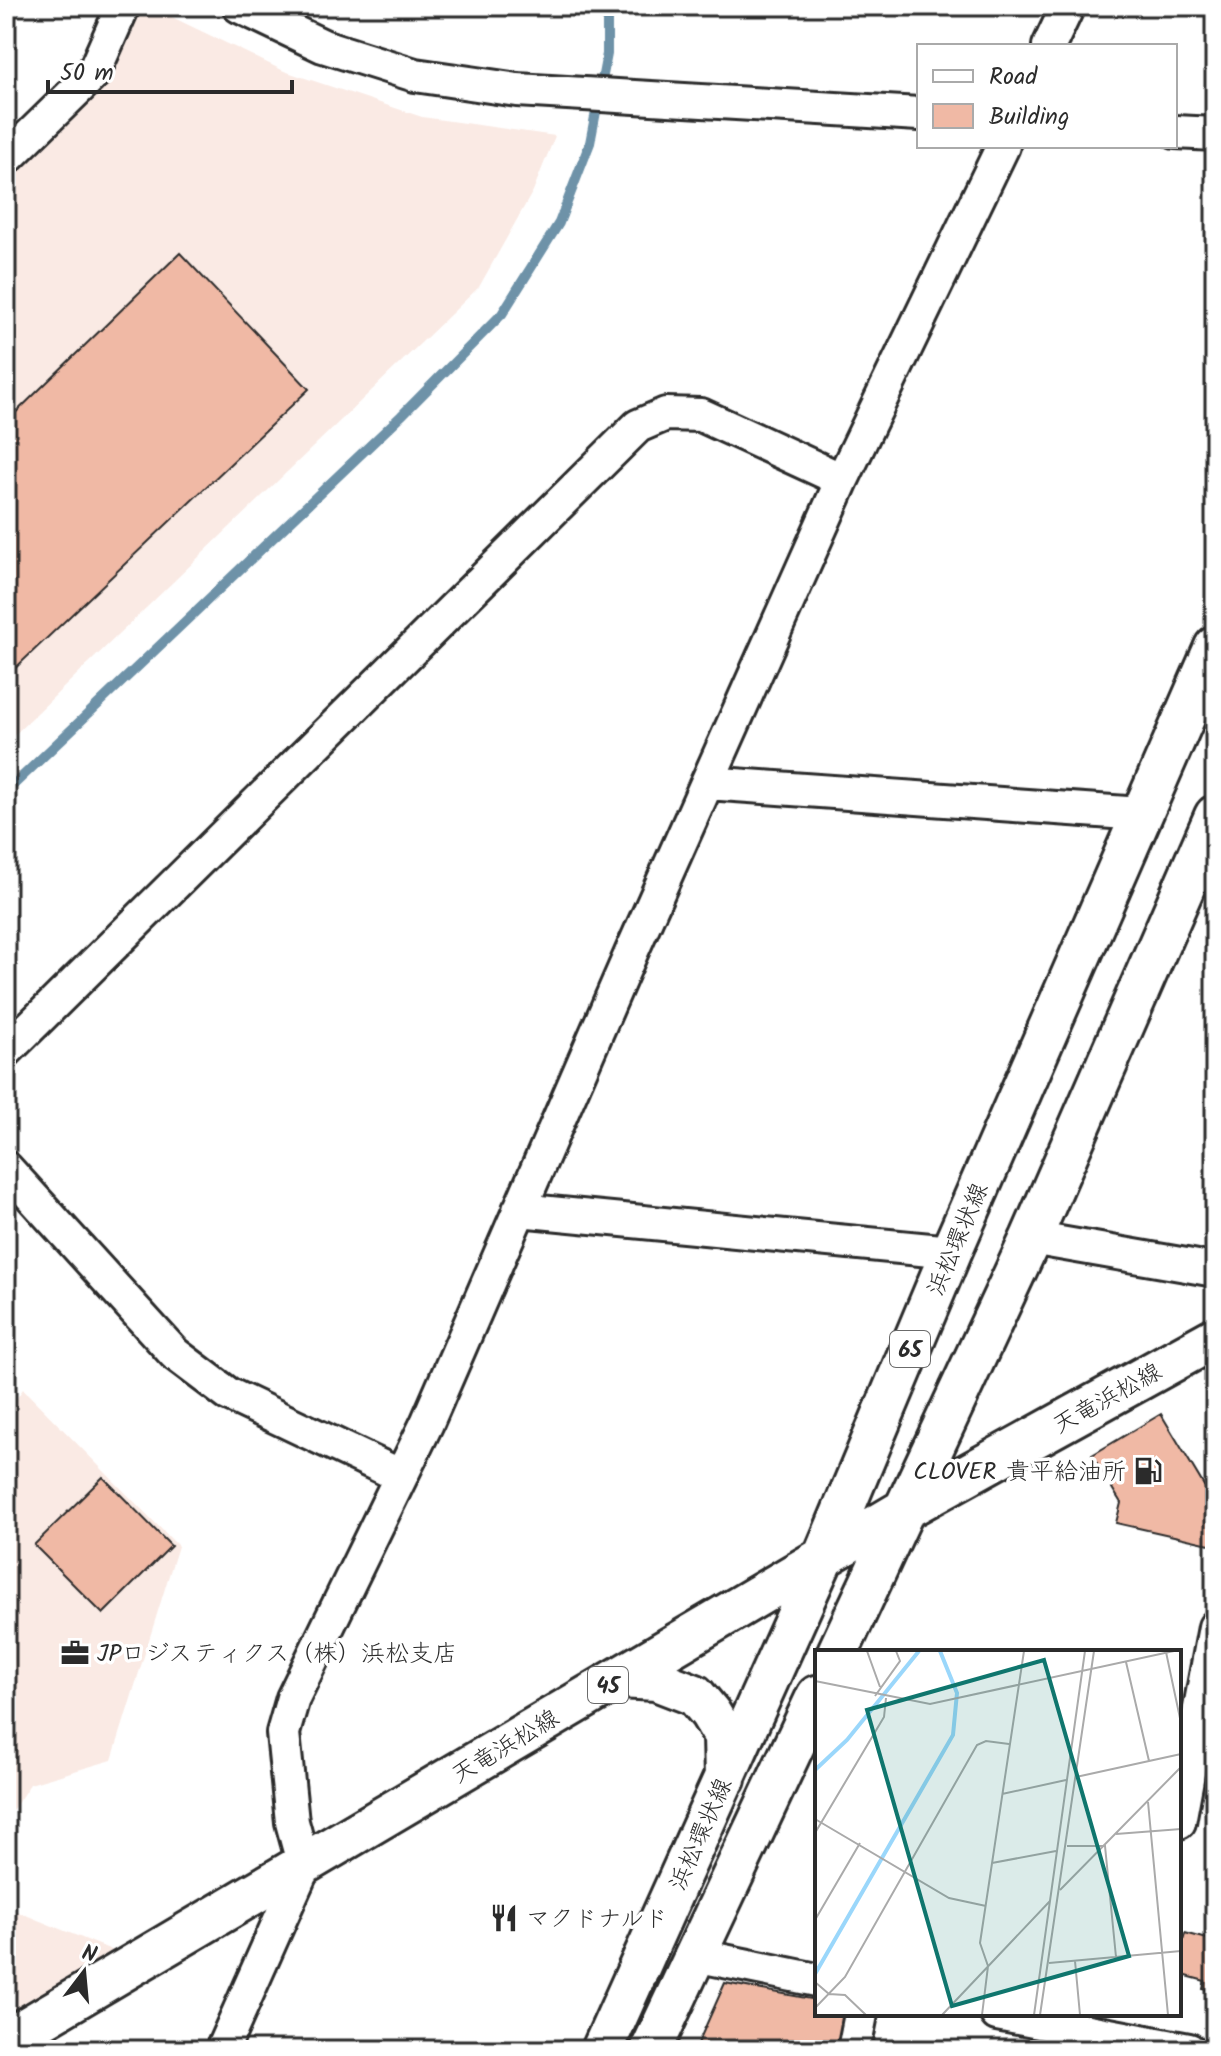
<svg xmlns="http://www.w3.org/2000/svg" width="1221" height="2056" font-family="Kalam,'Klee One',sans-serif">
	<style>
		.built { fill: #faeae4 }
		.lines { fill: none; stroke-linecap: round; stroke-linejoin: round }
		.stream { stroke: #6e92a8; stroke-width: 10 }
		.building { fill: #f0b9a5; stroke: #2b2b2b; stroke-width: 2 }
		.minor-casing { stroke: #2b2b2b; stroke-width: 38 }
		.major-casing { stroke: #2b2b2b; stroke-width: 46 }
		.minor { stroke: #fff; stroke-width: 32 }
		.major { stroke: #fff; stroke-width: 40 }
		.labels { text-anchor: middle; stroke-width: 7; stroke-linejoin: round; paint-order: stroke }
		.shield { fill: #fff; stroke: #6b6b6b; stroke-width: 2 }
		.shield-label { font-size: 22px; font-weight: bold; fill: #2b2b2b }
		.street-label { font-size: 24px; fill: #2b2b2b; stroke: #fff }
		.poi-label { font-size: 24px; fill: #2b2b2b; stroke: #fff; text-anchor: start }
		.inset-river { fill: none; stroke: #9ad7fb; stroke-width: 4 }
		.inset-road { fill: none; stroke: #aaa; stroke-width: 2 }
		.view { fill: #0f766e; fill-opacity: 0.15; stroke: #0f766e; stroke-width: 4 }
		.inset-edge { fill: none; stroke: #2b2b2b; stroke-width: 4 }
	</style>
	<rect width="100%" height="100%" fill="#fff"/>
	<filter id="ink" filterUnits="userSpaceOnUse"><feTurbulence type="fractalNoise" baseFrequency=".0125" numOctaves="2"/><feDisplacementMap in="SourceGraphic" scale="16" xChannelSelector="R" yChannelSelector="G"/><feConvolveMatrix kernelMatrix="1 2 1 2 8 2 1 2 1" color-interpolation-filters="sRGB"/></filter>
	<g filter="url(#ink)">
		<path class="built" d="M 136,6 L 149,6 L 284,71 L 422,117 L 555,136 L 533,191 L 479,287 L 6,743 L 6,183 L 102,90 Z
			M 23,1389 L 178,1546 L 112,1760 L 30,1784 L 6,1820 L 6,1414 Z
			M 6,1907 L 114,1951 L 6,2014 Z"/>
		<g class="lines">
			<path class="stream" d="M 6,17 L 21,6
				M 6,792 L 401,416 L 502,314 L 559,223 L 590,143 L 607,54 L 607,6"/>
		</g>
		<path class="building" d="M 180,253 L 309,389 L 6,677 L 6,422 Z
			M 1161,1414 L 1206,1489 L 1215,1487 L 1214,1545 L 1116,1523 L 1121,1503 L 1092,1455 Z
			M 103,1477 L 171,1546 L 103,1614 L 34,1545 Z
			M 1185,1933 L 1215,1941 L 1215,1992 L 1203,1989 L 1205,1981 L 1179,1974 L 1179,1956 Z
			M 725,1983 L 817,2000 L 817,2014 L 847,2014 L 839,2050 L 695,2050 Z"/>
		<g class="lines">
			<defs>
				<path id="minor" d="M 239,6 L 323,46 L 415,75 L 517,90 L 919,114
					M 1049,46 L 1068,6
					M 1175,132 L 1215,134
					M 6,159 L 93,74 L 123,6
					M 707,783 L 1141,814
					M 6,1051 L 638,426 L 666,414 L 701,415 L 842,480
					M 6,1168 L 175,1354 L 228,1394 L 401,1476
					M 519,1210 L 951,1252
					M 1031,1238 L 1215,1270
					M 1179,1822 L 1215,1627
					M 695,1955 L 817,1980
					M 997,2014 L 1189,2050
					M 222,2050 L 304,1866 L 292,1822 L 283,1733 L 293,1698 L 427,1423 L 632,951 L 842,480 L 1003,146
					M 854,2050 L 861,2014"/>
				<path id="major" d="M 838,1652 L 1031,1238 L 1215,816
					M 620,1678 L 656,1680 L 695,1695 L 710,1713 L 724,1736 L 725,1779
					M 6,2040 L 905,1509 L 1215,1338
					M 602,2050 L 823,1558 L 951,1252 L 1215,647
					M 651,2050 L 817,1696"/>
			</defs>
			<use href="#minor" class="minor-casing"/>
			<use href="#major" class="major-casing"/>
			<use href="#minor" class="minor"/>
			<use href="#major" class="major"/>
		</g>
	</g>
	<defs>
		<symbol id="fuel-bare" viewBox="-9 -9 18 18"><path d="M-5.5-6h7V0h2V4h1.3V-2.5L3-4.5l.8-.8L6-3V5H2.5V1h-1V6h-7ZM-4.2-4.7v3.2H.2V-4.7Z" fill="#2b2b2b" stroke="#fff" stroke-width="2.5" paint-order="stroke"/></symbol>
		<symbol id="office-bare" viewBox="-9 -9 18 18"><path d="M-6-3h4V-5.5h4V-3h4V5H-6ZM-1-4.5V-3h2v-1.5ZM-6 0V1H6V0Z" fill="#2b2b2b" stroke="#fff" stroke-width="2.5" paint-order="stroke"/></symbol>
		<symbol id="restaurant-bare" viewBox="-9 -9 18 18"><path d="M-5-6h1v4h1v-4h1v4h1v-4h1v5L-1.5 .5V6h-2V.5L-5-1ZM5-6V6H3V1.5H1.5Q1.5-4 5-6Z" fill="#2b2b2b" stroke="#fff" stroke-width="2.5" paint-order="stroke"/></symbol>
	</defs>
	<g fill-rule="evenodd">
		<use href="#fuel-bare" x="1128" y="1451" width="40" height="40"/>
		<use href="#office-bare" x="55" y="1633" width="40" height="40"/>
		<use href="#restaurant-bare" x="484" y="1898" width="40" height="40"/>
	</g>
	<g class="labels">
		<g class="shield">
			<rect x="890" y="1331" width="40" height="36" rx="6"/>
			<rect x="588" y="1667" width="40" height="36" rx="6"/>
		</g>
		<g class="shield-label">
			<text x="910" y="1357">65</text>
			<text x="608" y="1693">45</text>
		</g>
		<g class="street-label">
			<text transform="translate(957 1239) rotate(-67)" y="8">浜松環状線</text>
			<text transform="translate(1107 1398) rotate(-29)" y="8">天竜浜松線</text>
			<text transform="translate(505 1746) rotate(-31)" y="8">天竜浜松線</text>
			<text transform="translate(700 1834) rotate(-66)" y="8">浜松環状線</text>
		</g>
		<g class="poi-label">
			<text x="1126" y="1479" text-anchor="end">CLOVER 貴平給油所</text>
			<text x="97" y="1661">JPロジスティクス（株）浜松支店</text>
			<text x="526" y="1926">マクドナルド</text>
		</g>
	</g>
	<g transform="translate(815 1650)">
		<rect width="366" height="366" fill="#fff"/>
		<path class="inset-river" d="M 0,120 L 32,90 L 104,1M 0,324 L 138,85 L 142,43 L 125,1"/>
		<path class="inset-road" d="M 52,1 L 65,37M 351,2 L 366,73M 311,12 L 334,111M 0,31 L 115,54 L 359,1M 60,46 L 85,11 L 81,1M 261,127 L 366,104M 187,144 L 251,130M 333,152 L 353,365M 0,169 L 134,248 L 171,256M 0,183 L 69,67 L 71,48M 301,184 L 366,179M 252,196 L 290,196 L 301,307M 177,213 L 241,201M 245,240 L 366,117M 0,270 L 45,193M 260,311 L 265,365M 234,313 L 366,301M 0,332 L 14,344 L 30,345 L 51,365M 0,358 L 30,327 L 162,95 L 171,91 L 194,94M 127,365 L 235,251M 167,365 L 173,316 L 165,293 L 209,1M 219,365 L 270,1M 225,365 L 279,1"/>
		<path class="view" d="M 229,10 L 314,306 L 137,356 L 52,60 Z"/>
		<rect width="366" height="366" class="inset-edge"/>
	</g>
	<rect width="1221" height="2056" fill="none" stroke="#fff" stroke-width="32"/>
	<rect x="16" y="16" width="1189" height="2024" fill="none" stroke="#2b2b2b" stroke-width="3" filter="url(#ink)"/>
	<rect x="917" y="44" width="260" height="104" fill="#ffffff" stroke="#aaaaaa" stroke-width="2"/>
	<rect x="933" y="70" width="40" height="12" fill="#ffffff" stroke="#aaaaaa" stroke-width="2"/>
	<text x="989" y="84" font-size="24" fill="#2b2b2b">Road</text>
	<rect x="933" y="104" width="40" height="24" fill="#f0b9a5" stroke="#aaaaaa" stroke-width="2"/>
	<text x="989" y="124" font-size="24" fill="#2b2b2b">Building</text>
	<g transform="translate(84 1972) rotate(16)" stroke="#ffffff" stroke-width="6" paint-order="stroke">
	<path d="M0-6L14 30L0 20L-14 30Z" fill="#2b2b2b"/>
	<text y="-12" font-size="22" font-weight="bold" text-anchor="middle" fill="#2b2b2b">N</text>
	</g>
	<path d="M48 80v12h244v-12" fill="none" stroke="#2b2b2b" stroke-width="4"/>
	<text x="60" y="80" font-size="24" fill="#2b2b2b" stroke="#ffffff" stroke-width="6" paint-order="stroke">50 m</text>
</svg>
